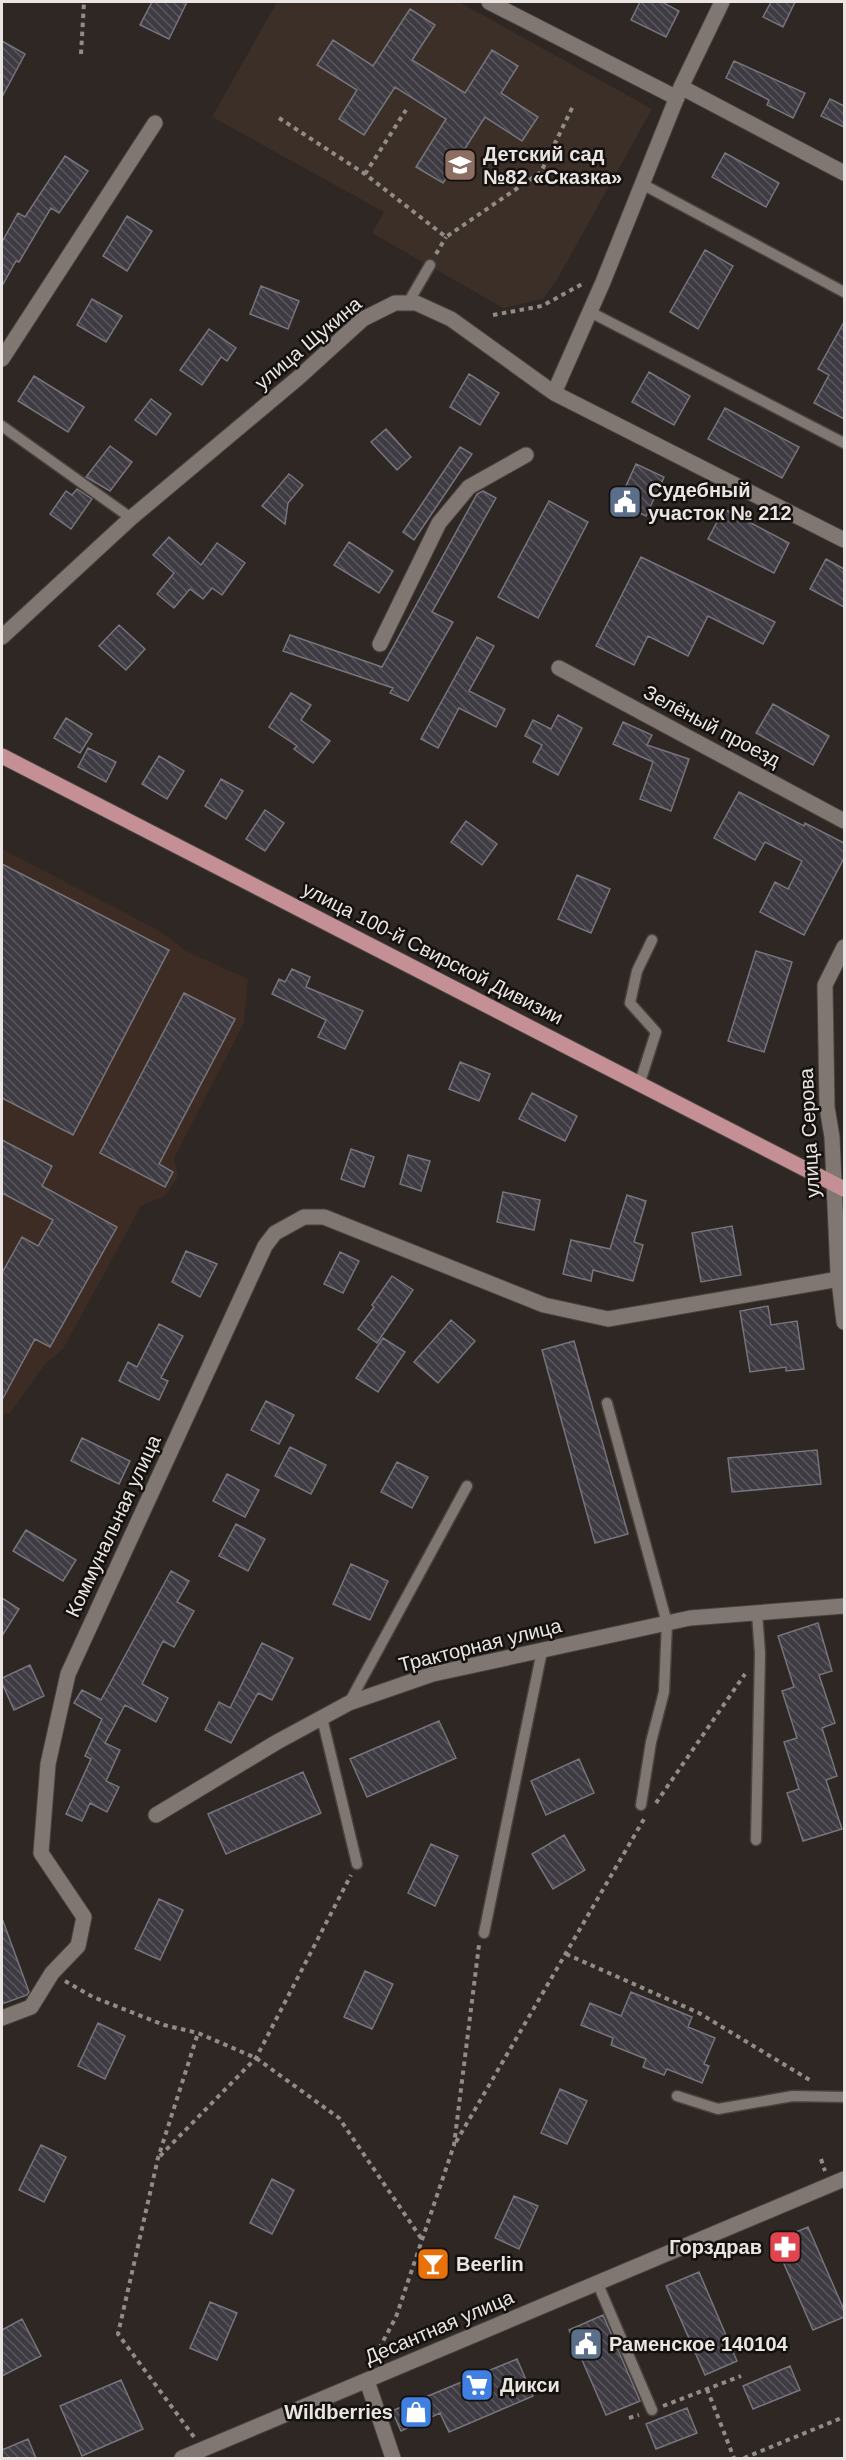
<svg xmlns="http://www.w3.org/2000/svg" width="846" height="2460" font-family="Helvetica,sans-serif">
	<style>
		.industrial { fill: #3d2c23 }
		.built { fill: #3c2f27 }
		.building { fill: url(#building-back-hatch); stroke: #76747c; stroke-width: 1.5 }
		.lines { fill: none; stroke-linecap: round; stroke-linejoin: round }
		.lane-casing { stroke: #49433f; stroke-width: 13 }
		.street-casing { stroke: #49433f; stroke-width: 17 }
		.secondary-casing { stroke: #49433f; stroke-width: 17 }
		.primary-casing { stroke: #49433f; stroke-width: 17 }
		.path { stroke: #928c89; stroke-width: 4; stroke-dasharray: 4.5 4.5; stroke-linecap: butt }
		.lane { stroke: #807772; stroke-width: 10 }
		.street { stroke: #807772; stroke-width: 15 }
		.secondary { stroke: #807772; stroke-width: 15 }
		.primary { stroke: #c59095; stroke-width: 15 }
		.labels { text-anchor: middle; stroke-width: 5; stroke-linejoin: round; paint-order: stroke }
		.poi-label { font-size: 20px; font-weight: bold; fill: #eae5e2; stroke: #14110f; text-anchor: start }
		.street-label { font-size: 20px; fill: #eae5e2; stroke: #14110f }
	</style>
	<defs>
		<pattern id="building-back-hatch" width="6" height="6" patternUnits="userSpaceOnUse" patternTransform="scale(1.5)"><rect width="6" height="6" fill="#3e3b43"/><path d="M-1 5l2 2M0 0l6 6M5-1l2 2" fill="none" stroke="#5a575e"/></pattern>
	</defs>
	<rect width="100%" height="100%" fill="#2e2723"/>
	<path class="industrial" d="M 2,849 L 158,930 L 186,951 L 248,979 L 244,1023 L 174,1158 L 178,1176 L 166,1195 L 141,1206 L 63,1349 L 45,1364 L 10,1413 L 2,1414 Z"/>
	<path class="built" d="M 277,2 L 459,2 L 652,109 L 558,278 L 543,299 L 503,308 L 372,233 L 384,212 L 212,117 Z"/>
	<path class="building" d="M 152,2 L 187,2 L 169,39 L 140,25 Z
		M 640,2 L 662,2 L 679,11 L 666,37 L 631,20 Z
		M 771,2 L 795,2 L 783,27 L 763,17 Z
		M 410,9 L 435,25 L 412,60 L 465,93 L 492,50 L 518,66 L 501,93 L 538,117 L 522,141 L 485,117 L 443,183 L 416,167 L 446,119 L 395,87 L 364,135 L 339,119 L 357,90 L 317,65 L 333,40 L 373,66 Z
		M 2,41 L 25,54 L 2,97 Z
		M 734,61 L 805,93 L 793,118 L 767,105 L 769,100 L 726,78 Z
		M 830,99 L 844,106 L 844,127 L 821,116 Z
		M 725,153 L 779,183 L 766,207 L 712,177 Z
		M 65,156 L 88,171 L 59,213 L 51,208 L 19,262 L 16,261 L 2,286 L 2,242 L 18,213 L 25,217 Z
		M 127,216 L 152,231 L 127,271 L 103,256 Z
		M 705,250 L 733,266 L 698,329 L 670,312 Z
		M 261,286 L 299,301 L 288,329 L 250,314 Z
		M 92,299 L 122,316 L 106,342 L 77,325 Z
		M 844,322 L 844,419 L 814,403 L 829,375 L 818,369 Z
		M 209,329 L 236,348 L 227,361 L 221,357 L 202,385 L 180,370 Z
		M 649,372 L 690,396 L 674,425 L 632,402 Z
		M 469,374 L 499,393 L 480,425 L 450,407 Z
		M 34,376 L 84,407 L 68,432 L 18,401 Z
		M 151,399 L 171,414 L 156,435 L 135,420 Z
		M 725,408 L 799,447 L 782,478 L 708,439 Z
		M 386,429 L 411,457 L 397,470 L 371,442 Z
		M 110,446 L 132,462 L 110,491 L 86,477 Z
		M 460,447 L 472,454 L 414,540 L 403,532 Z
		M 636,464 L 664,477 L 646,516 L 618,503 Z
		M 289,474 L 303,485 L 288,503 L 285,524 L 262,506 Z
		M 77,489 L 92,499 L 71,529 L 50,514 L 66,491 L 72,495 Z
		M 483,491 L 496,498 L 432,612 L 453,622 L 408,701 L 390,693 L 393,688 L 283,651 L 290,635 L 382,667 L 477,494 Z
		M 549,501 L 588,522 L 538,618 L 498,597 Z
		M 724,509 L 789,543 L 774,573 L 708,539 Z
		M 169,537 L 201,565 L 217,543 L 245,563 L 222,595 L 212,588 L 203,599 L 190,589 L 174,608 L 157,594 L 174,573 L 153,555 Z
		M 349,542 L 393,571 L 379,593 L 334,565 Z
		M 641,557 L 775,622 L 763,644 L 708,616 L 688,656 L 648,636 L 634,665 L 596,646 Z
		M 826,559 L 844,569 L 844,607 L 810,589 Z
		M 119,625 L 145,649 L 126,670 L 99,646 Z
		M 477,637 L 494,646 L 469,691 L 505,709 L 496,727 L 459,708 L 438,748 L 421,739 Z
		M 291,693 L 311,705 L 301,720 L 330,741 L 313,763 L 294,749 L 297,746 L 269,727 Z
		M 773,704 L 829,736 L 813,765 L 756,733 Z
		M 558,715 L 582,728 L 558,775 L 533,762 L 542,745 L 525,736 L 533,720 L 551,729 Z
		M 66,718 L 92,734 L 80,753 L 54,738 Z
		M 623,722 L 652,735 L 647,745 L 689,759 L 671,811 L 640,799 L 653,762 L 613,744 Z
		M 88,748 L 116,762 L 106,782 L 78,767 Z
		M 159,756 L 184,771 L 167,799 L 142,784 Z
		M 221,779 L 243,791 L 226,819 L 205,806 Z
		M 739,792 L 804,826 L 805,823 L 844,843 L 844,858 L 804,935 L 760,912 L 775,882 L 788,889 L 802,861 L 765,842 L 755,860 L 714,838 Z
		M 265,810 L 284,823 L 265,851 L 246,839 Z
		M 466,821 L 497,844 L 482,865 L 451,842 Z
		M 2,864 L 169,950 L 73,1135 L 2,1098 Z
		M 577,875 L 610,889 L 591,933 L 558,919 Z
		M 756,951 L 792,962 L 764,1052 L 728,1041 Z
		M 292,969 L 310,977 L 306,987 L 363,1011 L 345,1049 L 318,1037 L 326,1020 L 272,994 L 279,979 L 285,982 Z
		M 184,993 L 235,1019 L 159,1164 L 173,1172 L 165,1187 L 100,1153 Z
		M 460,1062 L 490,1074 L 479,1101 L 449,1089 Z
		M 532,1093 L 577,1116 L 565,1141 L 519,1119 Z
		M 2,1140 L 52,1166 L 42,1186 L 117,1227 L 50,1347 L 35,1339 L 2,1400 L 2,1273 L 22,1237 L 38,1246 L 53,1220 L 2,1193 Z
		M 351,1149 L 374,1157 L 364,1187 L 341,1179 Z
		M 408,1155 L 430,1161 L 421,1191 L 400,1184 Z
		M 503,1192 L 540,1200 L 534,1230 L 497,1222 Z
		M 627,1195 L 646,1201 L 634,1242 L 643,1245 L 633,1281 L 593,1270 L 591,1281 L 563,1274 L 571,1240 L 610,1249 Z
		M 732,1226 L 741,1275 L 701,1282 L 692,1233 Z
		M 186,1251 L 217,1264 L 200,1297 L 172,1282 Z
		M 340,1252 L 359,1261 L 343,1293 L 324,1284 Z
		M 392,1276 L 413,1290 L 377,1343 L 358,1329 L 374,1307 L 372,1305 Z
		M 768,1306 L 771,1325 L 797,1321 L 804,1369 L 786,1371 L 786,1367 L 750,1372 L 740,1311 Z
		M 451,1320 L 475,1341 L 438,1383 L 414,1362 Z
		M 159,1324 L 183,1336 L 161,1378 L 168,1381 L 159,1400 L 119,1381 L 128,1362 L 137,1367 Z
		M 383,1338 L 405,1352 L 378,1392 L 356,1378 Z
		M 574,1341 L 628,1534 L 595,1543 L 542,1350 Z
		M 266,1401 L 294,1415 L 279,1444 L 251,1430 Z
		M 82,1438 L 130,1461 L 119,1484 L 71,1461 Z
		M 290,1447 L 326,1465 L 311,1494 L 275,1476 Z
		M 817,1450 L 821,1484 L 732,1492 L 728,1458 Z
		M 397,1462 L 428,1477 L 412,1508 L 381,1492 Z
		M 227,1474 L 259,1490 L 245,1517 L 213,1501 Z
		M 236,1524 L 265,1539 L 248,1571 L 219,1556 Z
		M 26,1530 L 76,1560 L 63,1581 L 13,1551 Z
		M 351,1564 L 388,1581 L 370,1620 L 333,1604 Z
		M 171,1571 L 189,1581 L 177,1602 L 194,1611 L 174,1647 L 163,1641 L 142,1684 L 168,1698 L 156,1722 L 125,1705 L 105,1743 L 120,1750 L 106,1781 L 119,1787 L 107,1812 L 90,1803 L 82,1821 L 66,1814 L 91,1759 L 85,1756 L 102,1719 L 74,1703 L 82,1690 L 101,1700 Z
		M 2,1598 L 19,1609 L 2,1636 Z
		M 818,1623 L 832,1671 L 819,1675 L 835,1723 L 822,1728 L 837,1776 L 826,1780 L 842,1829 L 803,1841 L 787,1793 L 799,1789 L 784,1742 L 797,1738 L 782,1691 L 794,1687 L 778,1636 Z
		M 262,1643 L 293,1658 L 272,1700 L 258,1693 L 231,1743 L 205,1730 L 219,1702 L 230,1708 Z
		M 30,1665 L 44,1696 L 14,1710 L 2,1683 L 2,1678 Z
		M 439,1721 L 456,1758 L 367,1797 L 350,1759 Z
		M 579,1759 L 594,1793 L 546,1815 L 531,1781 Z
		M 303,1772 L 321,1813 L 226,1854 L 208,1814 Z
		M 564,1835 L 585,1870 L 553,1889 L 532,1854 Z
		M 431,1844 L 458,1856 L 435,1906 L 408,1893 Z
		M 159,1899 L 183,1910 L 160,1960 L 135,1949 Z
		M 3,1921 L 29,1992 L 27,1995 L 2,2004 L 2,1922 Z
		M 365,1971 L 393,1984 L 372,2029 L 344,2017 Z
		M 631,1992 L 692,2017 L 688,2027 L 715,2038 L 704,2064 L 709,2066 L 702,2083 L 667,2069 L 664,2075 L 643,2067 L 646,2059 L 611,2045 L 613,2038 L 581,2025 L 590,2003 L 621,2016 Z
		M 98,2023 L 125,2036 L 105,2079 L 78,2066 Z
		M 560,2089 L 587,2101 L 567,2144 L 541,2133 Z
		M 41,2145 L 66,2157 L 44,2202 L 19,2190 Z
		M 272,2179 L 294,2190 L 272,2234 L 250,2223 Z
		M 514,2196 L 538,2206 L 519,2249 L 495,2238 Z
		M 808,2227 L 844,2310 L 844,2317 L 813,2330 L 774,2241 Z
		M 699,2272 L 737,2361 L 705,2375 L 666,2286 Z
		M 210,2302 L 237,2313 L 217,2360 L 190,2348 Z
		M 603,2315 L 640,2401 L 606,2415 L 569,2330 Z
		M 22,2319 L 41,2356 L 2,2376 L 2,2330 Z
		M 517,2359 L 533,2396 L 449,2432 L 440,2413 L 401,2431 L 392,2411 Z
		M 790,2366 L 800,2390 L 753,2409 L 743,2386 Z
		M 121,2380 L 143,2429 L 82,2456 L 60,2406 Z
		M 687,2408 L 697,2433 L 656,2449 L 646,2424 Z
		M 28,2439 L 36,2458 L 2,2458 L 2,2450 Z"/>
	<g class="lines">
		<defs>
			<path id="lane" d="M 642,184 L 844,292
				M 408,303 L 430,265
				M 590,312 L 844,443
				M 2,426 L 131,518
				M 640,1082 L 656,1032 L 630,1003 L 637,971 L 652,940
				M 607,1403 L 667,1623 L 664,1692 L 651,1742 L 641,1805
				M 349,1703 L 467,1486
				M 322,1718 L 357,1864
				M 756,1840 L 760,1653 L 757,1613
				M 484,1933 L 542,1651
				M 677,2096 L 718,2109 L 793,2096 L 844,2097
				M 597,2282 L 652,2410"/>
			<path id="street" d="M 489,2 L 677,98
				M 681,87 L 844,173
				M 2,359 L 155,123
				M 554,393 L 603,282 L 681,87 L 722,2
				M 2,637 L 131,518 L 298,378 L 363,319 L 395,303 L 416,303 L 451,319 L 554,393 L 844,540
				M 380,644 L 439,523 L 469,487 L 526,455
				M 559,668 L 844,821
				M 156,1815 L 277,1742 L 349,1703 L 433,1674 L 690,1618 L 844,1606
				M 2,2018 L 31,2007 L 52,1973 L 78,1946 L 84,1917 L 41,1853 L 48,1764 L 68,1674 L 265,1246 L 275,1233 L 304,1217 L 324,1217 L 544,1305 L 608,1319 L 839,1279
				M 367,2381 L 393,2458"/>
			<path id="secondary" d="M 844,947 L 825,985 L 827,1107 L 832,1137 L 838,1273 L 844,1322
				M 182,2458 L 844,2179"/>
			<path id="primary" d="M 2,756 L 844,1189"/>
		</defs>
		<use href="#lane" class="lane-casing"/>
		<use href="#street" class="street-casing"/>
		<use href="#secondary" class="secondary-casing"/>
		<use href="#primary" class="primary-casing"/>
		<path class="path" d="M 81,54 L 84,2
			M 279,118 L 365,174 L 446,237 L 541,172 L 574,104
			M 365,174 L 406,110
			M 436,254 L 446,237
			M 493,315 L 542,306 L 584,283
			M 656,1803 L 745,1674
			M 566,1954 L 699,2013 L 813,2082
			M 65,1981 L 93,1997 L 164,2025 L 198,2033 L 256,2058 L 339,2118 L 421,2238
			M 456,2142 L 644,1819
			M 160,2156 L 256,2058 L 351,1875
			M 821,2159 L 825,2171
			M 382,2358 L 381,2345 L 396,2317 L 454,2145 L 479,1945
			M 707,2389 L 734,2458
			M 663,2406 L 741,2376
			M 629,2418 L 639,2415
			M 194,2437 L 118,2334 L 158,2158 L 198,2033
			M 744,2458 L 844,2417"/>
		<use href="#lane" class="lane"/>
		<use href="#street" class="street"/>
		<use href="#secondary" class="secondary"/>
		<use href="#primary" class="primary"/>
	</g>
	<defs>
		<symbol id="school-square" viewBox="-11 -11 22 22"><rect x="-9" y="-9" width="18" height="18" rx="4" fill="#8d6e63" stroke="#14110f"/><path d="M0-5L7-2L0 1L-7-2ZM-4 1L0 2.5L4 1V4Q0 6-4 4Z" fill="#fff"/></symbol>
		<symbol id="civic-square" viewBox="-11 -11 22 22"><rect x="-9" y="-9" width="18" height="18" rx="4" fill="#5c6f8a" stroke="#14110f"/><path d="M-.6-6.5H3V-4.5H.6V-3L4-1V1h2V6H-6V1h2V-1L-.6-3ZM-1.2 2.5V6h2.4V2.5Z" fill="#fff"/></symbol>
		<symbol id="pharmacy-square" viewBox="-11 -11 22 22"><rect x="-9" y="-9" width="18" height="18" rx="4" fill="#e0444e" stroke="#14110f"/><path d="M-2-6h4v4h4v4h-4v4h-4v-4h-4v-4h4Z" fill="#fff"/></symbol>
		<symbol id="bar-square" viewBox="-11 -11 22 22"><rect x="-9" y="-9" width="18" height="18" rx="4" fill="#e8710a" stroke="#14110f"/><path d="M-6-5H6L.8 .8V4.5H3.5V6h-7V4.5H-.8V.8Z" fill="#fff"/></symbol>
		<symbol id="supermarket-square" viewBox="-11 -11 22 22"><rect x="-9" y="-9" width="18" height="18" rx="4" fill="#3f7fe0" stroke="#14110f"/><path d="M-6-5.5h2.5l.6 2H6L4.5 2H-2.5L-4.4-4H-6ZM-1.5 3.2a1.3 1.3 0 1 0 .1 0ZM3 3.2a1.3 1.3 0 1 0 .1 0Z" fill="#fff"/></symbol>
		<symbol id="shop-square" viewBox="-11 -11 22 22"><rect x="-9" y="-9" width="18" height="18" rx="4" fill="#3f7fe0" stroke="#14110f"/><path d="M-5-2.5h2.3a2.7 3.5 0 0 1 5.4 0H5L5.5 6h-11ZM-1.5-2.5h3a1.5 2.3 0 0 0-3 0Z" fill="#fff"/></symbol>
	</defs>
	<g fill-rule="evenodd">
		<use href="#school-square" x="441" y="146" width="38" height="38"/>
		<use href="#civic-square" x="606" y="483" width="38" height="38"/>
		<use href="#pharmacy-square" x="766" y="2228" width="38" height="38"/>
		<use href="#bar-square" x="414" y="2245" width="38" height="38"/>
		<use href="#civic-square" x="567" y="2325" width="38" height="38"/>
		<use href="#supermarket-square" x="458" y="2366" width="38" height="38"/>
		<use href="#shop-square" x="397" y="2393" width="38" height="38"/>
	</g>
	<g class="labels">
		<g class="poi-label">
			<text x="483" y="161">Детский сад<tspan x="483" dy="23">№82 «Сказка»</tspan></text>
			<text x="648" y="497">Судебный<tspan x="648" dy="23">участок № 212</tspan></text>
			<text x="762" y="2254" text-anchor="end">Горздрав</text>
			<text x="456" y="2271">Beerlin</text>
			<text x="609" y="2351">Раменское 140104</text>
			<text x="500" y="2392">Дикси</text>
			<text x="393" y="2419" text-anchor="end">Wildberries</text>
		</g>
		<g class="street-label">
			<text transform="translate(308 343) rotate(-40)" y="7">улица Щукина</text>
			<text transform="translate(712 726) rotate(28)" y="7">Зелёный проезд</text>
			<text transform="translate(433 953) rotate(27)" y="7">улица 100-й Свирской Дивизии</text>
			<text transform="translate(809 1133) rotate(-93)" y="7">улица Серова</text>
			<text transform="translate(113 1526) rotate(-65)" y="7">Коммунальная улица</text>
			<text transform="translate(480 1645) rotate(-14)" y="7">Тракторная улица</text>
			<text transform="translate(439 2327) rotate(-23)" y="7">Десантная улица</text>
		</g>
	</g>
	<rect width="846" height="2460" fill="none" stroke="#eae5e2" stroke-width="6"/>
</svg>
